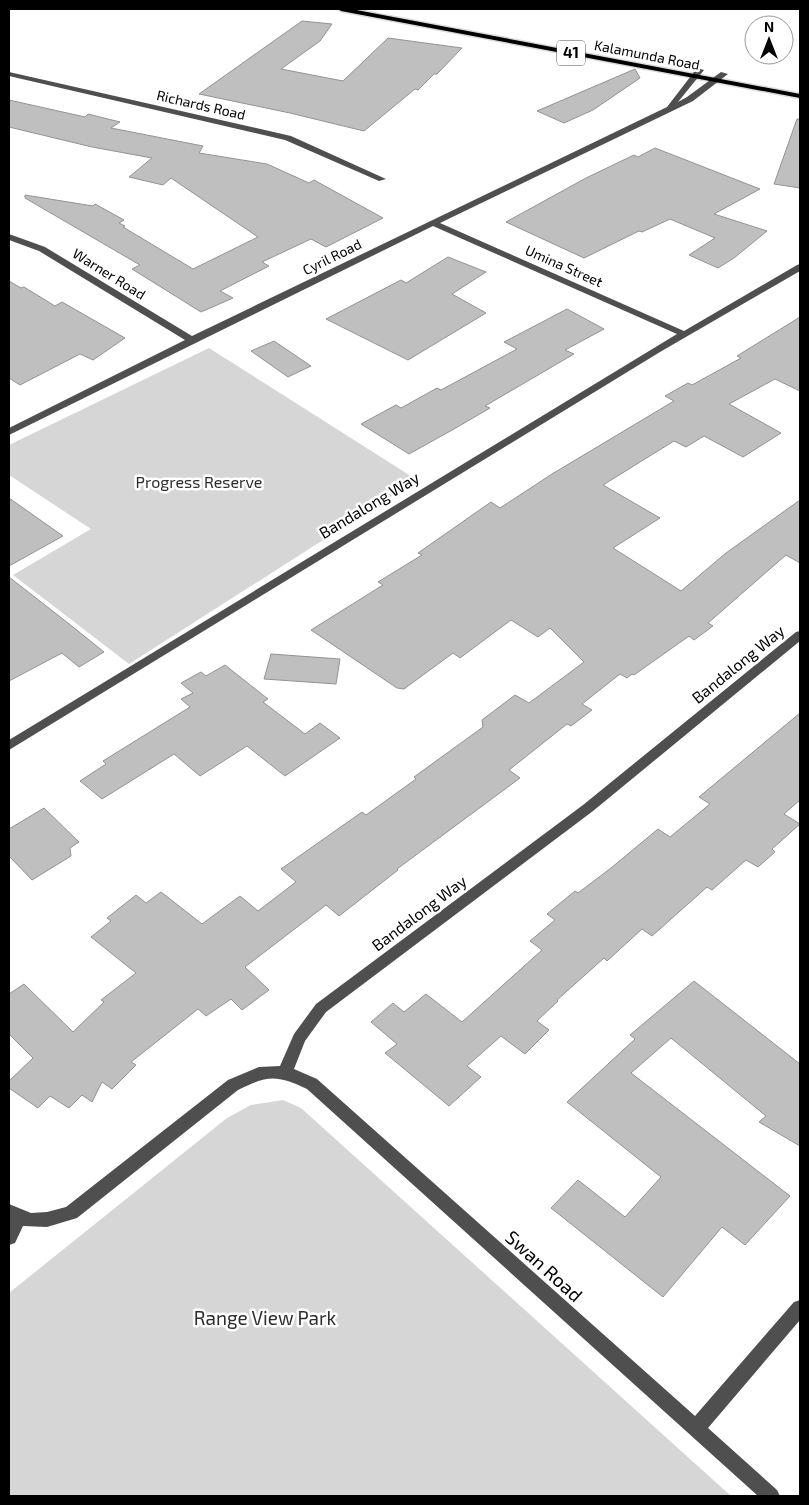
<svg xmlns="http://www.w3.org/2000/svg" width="809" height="1505" font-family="'Exo 2',sans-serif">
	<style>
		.green { fill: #d6d6d6 }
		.building { fill: #bfbfbf; stroke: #939393 }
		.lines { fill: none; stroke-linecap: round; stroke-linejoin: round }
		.major-casing { stroke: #dbdbdb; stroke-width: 3 }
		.minor { fill: #4f4f4f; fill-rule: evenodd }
		.major { fill: #000; fill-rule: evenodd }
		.labels { text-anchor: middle; stroke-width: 5; stroke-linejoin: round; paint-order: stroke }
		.far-street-label { font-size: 14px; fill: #000; stroke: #fff }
		.shield { fill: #fff; stroke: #4c4c4c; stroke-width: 1 }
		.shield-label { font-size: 15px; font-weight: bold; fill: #000 }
		.park-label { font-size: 16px; fill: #2d2d2d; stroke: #fff }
		.street-label { font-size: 16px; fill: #000; stroke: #fff }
		.near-street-label { font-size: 19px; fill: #000; stroke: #fff }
		.near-park-label { font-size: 19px; fill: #2d2d2d; stroke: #fff }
	</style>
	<rect width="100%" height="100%" fill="#fff"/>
	<path class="green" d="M 209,348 L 417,480 L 129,664 L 13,575 L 91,529 L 9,475 L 9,445 Z
		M 283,1100 L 301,1108 L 731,1496 L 9,1496 L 9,1293 L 227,1118 L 251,1105 Z"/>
	<path class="building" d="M 302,21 L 332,24 L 320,41 L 281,69 L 343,81 L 388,38 L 462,48 L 437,74 L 434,74 L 418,90 L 415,89 L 364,131 L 290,113 L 199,94 Z
		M 635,69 L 640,78 L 593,110 L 564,123 L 537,111 Z
		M 9,100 L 85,117 L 88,114 L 120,122 L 111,128 L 203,146 L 199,153 L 267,164 L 309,183 L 314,180 L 383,218 L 326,247 L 311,239 L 262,262 L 269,266 L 220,291 L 233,298 L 201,312 L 132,269 L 140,265 L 25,198 L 25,195 L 93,206 L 95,204 L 124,220 L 119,223 L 125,226 L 123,227 L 193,269 L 258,237 L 171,178 L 163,185 L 129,177 L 152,158 L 92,147 L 9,127 Z
		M 797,119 L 800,119 L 800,188 L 774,184 Z
		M 655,148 L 760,189 L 714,214 L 767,231 L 734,258 L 718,268 L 689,255 L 715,238 L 670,219 L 642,232 L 639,231 L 584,258 L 506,222 L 586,178 L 634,155 L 638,157 Z
		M 448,257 L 486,272 L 452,294 L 486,313 L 408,360 L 326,319 L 401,280 L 406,283 Z
		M 9,281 L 21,288 L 24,287 L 55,306 L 62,302 L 125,338 L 93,360 L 80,354 L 20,385 L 9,378 Z
		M 567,309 L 604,329 L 565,350 L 574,354 L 485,406 L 490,408 L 454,429 L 409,454 L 361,424 L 396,405 L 401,408 L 437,388 L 441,390 L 517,349 L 504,342 Z
		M 800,317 L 800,391 L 775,379 L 729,404 L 781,433 L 743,457 L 704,436 L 686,447 L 674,441 L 603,485 L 660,518 L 613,548 L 681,591 L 726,553 L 800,500 L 800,563 L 786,555 L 708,623 L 713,626 L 694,640 L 689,636 L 634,675 L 632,674 L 627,678 L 620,674 L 582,704 L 592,710 L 571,726 L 567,724 L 509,770 L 520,778 L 397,869 L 398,870 L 339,916 L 326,905 L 245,967 L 269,990 L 242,1010 L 231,999 L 206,1016 L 198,1009 L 131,1062 L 136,1065 L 112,1089 L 102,1082 L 92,1102 L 82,1095 L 69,1108 L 50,1096 L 38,1108 L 9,1088 L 9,1081 L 33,1058 L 9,1034 L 9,994 L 24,984 L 73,1032 L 104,1002 L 101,1000 L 136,973 L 91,937 L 111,921 L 107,918 L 136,895 L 146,903 L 161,892 L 202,924 L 240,896 L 258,911 L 296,882 L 281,869 L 362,812 L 366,815 L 416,779 L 414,777 L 483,727 L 482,720 L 515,695 L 529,703 L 584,662 L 550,628 L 538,637 L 511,620 L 460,658 L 453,653 L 404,689 L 397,688 L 311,630 L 383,585 L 378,582 L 422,555 L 418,553 L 491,502 L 500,508 L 552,474 L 674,401 L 665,396 L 688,383 L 692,385 L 741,358 L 737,356 Z
		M 274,341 L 311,366 L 288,377 L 251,351 Z
		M 9,498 L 63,536 L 9,566 Z
		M 9,577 L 68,623 L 104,652 L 79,667 L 62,653 L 9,681 Z
		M 271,654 L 340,659 L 336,684 L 264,679 Z
		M 225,665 L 268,699 L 263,702 L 305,734 L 320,723 L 340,738 L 285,776 L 247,746 L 200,776 L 174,754 L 102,799 L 80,781 L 106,764 L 103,761 L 190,707 L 181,699 L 193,693 L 181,683 L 201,672 L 206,676 Z
		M 800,713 L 800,800 L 784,814 L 800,824 L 772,849 L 775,852 L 758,867 L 746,860 L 712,890 L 707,887 L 652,936 L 642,929 L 607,961 L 604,958 L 557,1000 L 558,1001 L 537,1021 L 549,1030 L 525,1054 L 501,1036 L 467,1066 L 481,1077 L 449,1106 L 385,1053 L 397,1044 L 371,1022 L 393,1003 L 404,1012 L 426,994 L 462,1022 L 542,950 L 530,941 L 555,920 L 547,914 L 575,891 L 578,893 L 611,868 L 658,829 L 670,837 L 710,804 L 699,797 Z
		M 44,808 L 79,842 L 70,848 L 71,856 L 32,880 L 9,856 L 9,829 Z
		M 694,981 L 800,1064 L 800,1146 L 759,1122 L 766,1116 L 671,1038 L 631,1073 L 790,1196 L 745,1245 L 722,1227 L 663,1297 L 551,1208 L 578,1180 L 625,1217 L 661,1177 L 567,1102 L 635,1039 L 630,1035 Z"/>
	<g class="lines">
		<defs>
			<path id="major" d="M 338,9 L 351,9 L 800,94 L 800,98 L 341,11 Z"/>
		</defs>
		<use href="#major" class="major-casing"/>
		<path class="minor" d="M 697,68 L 704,70 L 678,102 L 687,97 L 721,72 L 728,74 L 693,101 L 440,223 L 684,331 L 797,265 L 800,264 L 800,271 L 660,352 L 9,750 L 9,740 L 677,334 L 433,226 L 9,435 L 9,428 L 185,340 L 39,251 L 9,240 L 9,234 L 45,247 L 192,336 L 667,107 Z
			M 9,72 L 291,136 L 386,179 L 379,181 L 285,140 L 9,76 Z
			M 800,631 L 800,641 L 593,811 L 326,1012 L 305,1041 L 294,1069 L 317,1079 L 695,1416 L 794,1302 L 800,1300 L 800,1320 L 708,1428 L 777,1490 L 780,1496 L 758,1496 L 307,1089 C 276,1075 269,1075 238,1090 L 77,1218 L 47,1227 L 23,1226 L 15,1243 L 9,1245 L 9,1204 L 31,1213 L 47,1212 L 66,1207 L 228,1080 L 259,1067 L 280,1066 L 294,1034 L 316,1004 L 583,805 L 796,632 Z"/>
		<use href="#major" class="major"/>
	</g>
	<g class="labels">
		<g class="far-street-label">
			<text transform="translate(647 55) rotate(11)" y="5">Kalamunda Road</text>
			<text transform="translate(201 105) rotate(13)" y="5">Richards Road</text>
			<text transform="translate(332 257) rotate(-26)" y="5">Cyril Road</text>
			<text transform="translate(564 266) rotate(24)" y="5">Umina Street</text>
			<text transform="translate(109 274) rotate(32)" y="5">Warner Road</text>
		</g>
		<rect class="shield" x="557" y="40.5" width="28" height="25" rx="4"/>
		<g class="shield-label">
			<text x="571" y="58">41</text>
		</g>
		<g class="park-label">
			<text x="199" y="488">Progress Reserve</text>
		</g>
		<g class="street-label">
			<text transform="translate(369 505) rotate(-31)" y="6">Bandalong Way</text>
			<text transform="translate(738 664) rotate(-39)" y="6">Bandalong Way</text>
			<text transform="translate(419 913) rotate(-37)" y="6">Bandalong Way</text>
		</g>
		<g class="near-street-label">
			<text transform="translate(544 1266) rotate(42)" y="7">Swan Road</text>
		</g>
		<g class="near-park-label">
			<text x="265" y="1325">Range View Park</text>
		</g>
	</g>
	<rect width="809" height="1505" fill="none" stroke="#000000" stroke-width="20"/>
	<g transform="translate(769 40)"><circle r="24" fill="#ffffff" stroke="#999999"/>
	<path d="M0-4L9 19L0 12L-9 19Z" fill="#000000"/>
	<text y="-8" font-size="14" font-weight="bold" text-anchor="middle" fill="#000000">N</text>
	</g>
</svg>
